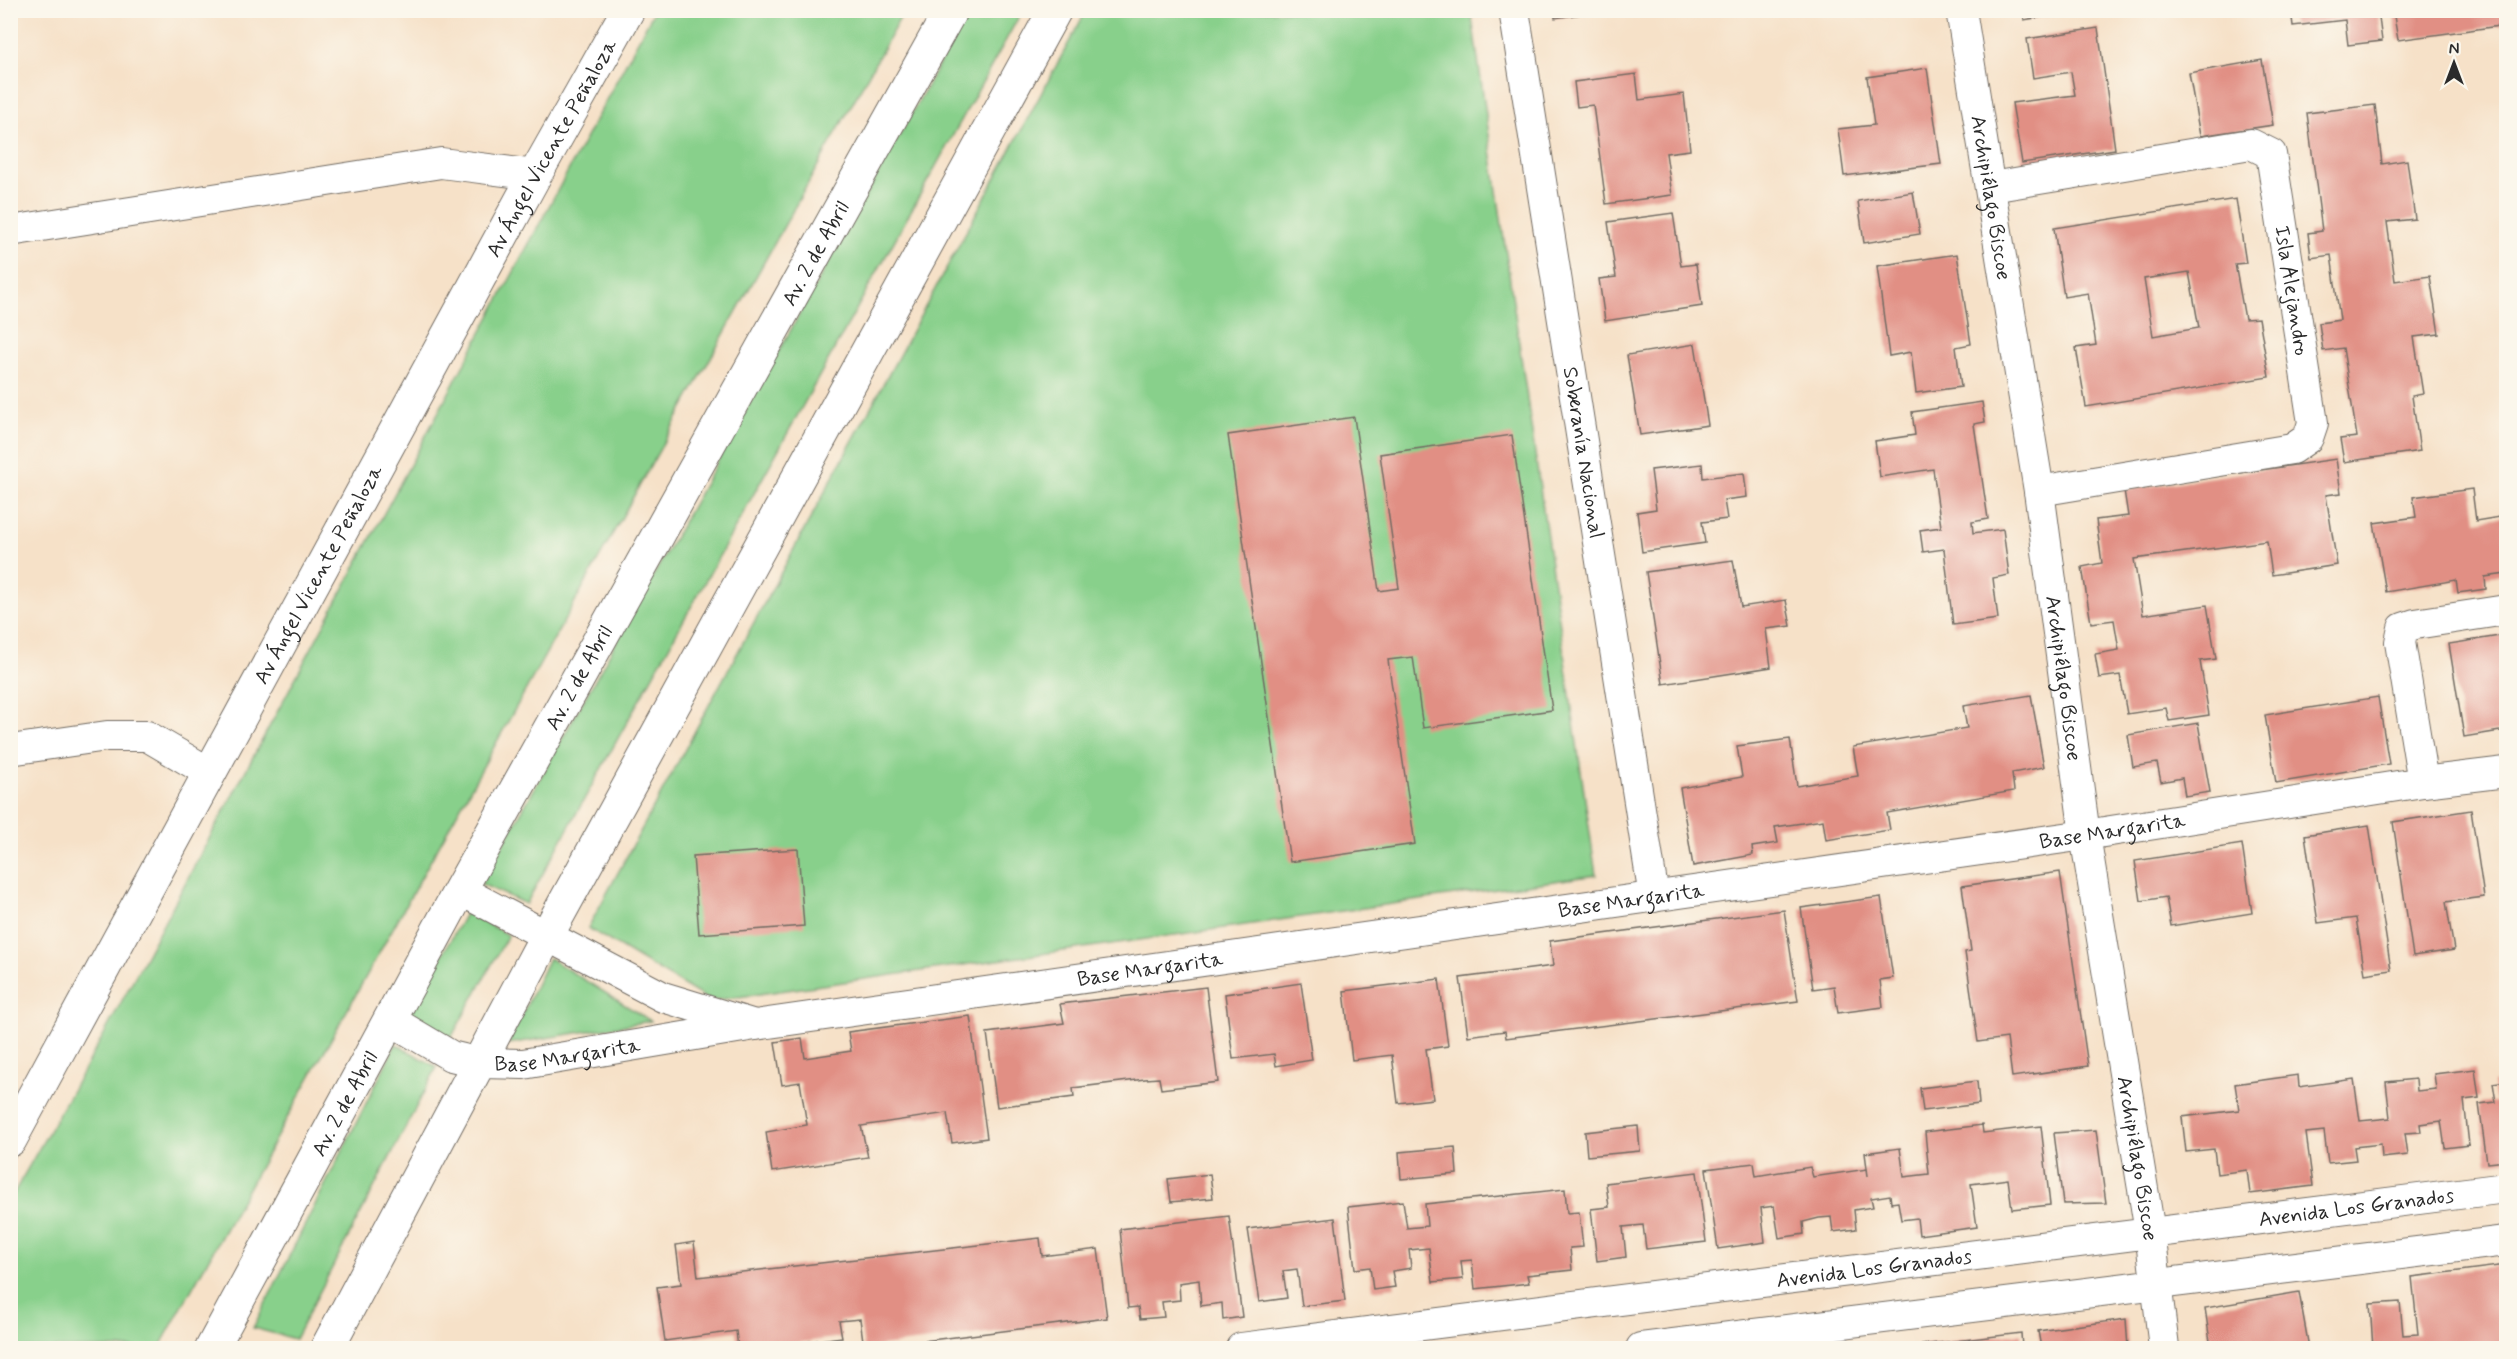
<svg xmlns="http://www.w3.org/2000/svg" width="2517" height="1359" font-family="Mynerve,sans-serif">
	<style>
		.green { fill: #88d08b; stroke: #5a7e5b; stroke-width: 1.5 }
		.building { fill: #e18f84; fill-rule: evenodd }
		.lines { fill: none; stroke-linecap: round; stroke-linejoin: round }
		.minor-casing { stroke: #726b62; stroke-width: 32 }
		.tertiary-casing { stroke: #726b62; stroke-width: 35 }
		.secondary-casing { stroke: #726b62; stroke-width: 35 }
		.minor { stroke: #fff; stroke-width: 30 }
		.tertiary { stroke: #fff; stroke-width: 33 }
		.secondary { stroke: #fff; stroke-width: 33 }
		.labels { text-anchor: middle; stroke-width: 6; stroke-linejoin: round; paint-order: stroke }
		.street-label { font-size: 21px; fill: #2b2b2b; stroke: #fbf7ec }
	</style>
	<rect width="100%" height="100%" fill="#fbf7ec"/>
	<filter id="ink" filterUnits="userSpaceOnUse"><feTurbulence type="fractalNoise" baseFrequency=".0167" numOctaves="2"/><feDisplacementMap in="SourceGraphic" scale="12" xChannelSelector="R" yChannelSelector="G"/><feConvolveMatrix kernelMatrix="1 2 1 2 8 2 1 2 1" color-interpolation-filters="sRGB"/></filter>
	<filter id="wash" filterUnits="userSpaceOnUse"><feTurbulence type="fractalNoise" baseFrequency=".008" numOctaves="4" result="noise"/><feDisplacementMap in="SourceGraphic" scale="24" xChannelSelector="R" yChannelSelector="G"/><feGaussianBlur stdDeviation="1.35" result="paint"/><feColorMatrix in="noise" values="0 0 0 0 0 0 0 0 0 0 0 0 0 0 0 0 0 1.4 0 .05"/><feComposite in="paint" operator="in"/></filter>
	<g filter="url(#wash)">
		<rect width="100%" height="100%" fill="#f6e1c8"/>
		<path class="green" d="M 654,11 L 904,11 L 159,1348 L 11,1348 L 11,1198 L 103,1036 Z
			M 969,11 L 1022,11 L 526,904 L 481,884 Z
			M 1086,11 L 1471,11 L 1596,875 L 710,1001 L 588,928 Z
			M 466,912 L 508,935 L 451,1038 L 409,1015 Z
			M 549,958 L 651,1021 L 508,1044 Z
			M 396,1044 L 437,1067 L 295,1339 L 253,1328 Z"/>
		<g id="blocks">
			<path class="building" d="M 1554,10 L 1595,10 L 1595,12 L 1555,18 Z
				M 2023,10 L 2073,10 L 2073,12 L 2024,20 Z
				M 2291,10 L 2378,10 L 2382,41 L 2348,45 L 2345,20 L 2293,26 Z
				M 2393,10 L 2506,10 L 2506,25 L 2398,40 Z
				M 2098,28 L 2115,149 L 2022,163 L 2012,103 L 2075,95 L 2071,72 L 2033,78 L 2027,39 Z
				M 2262,60 L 2273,125 L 2200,136 L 2189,73 Z
				M 1927,68 L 1941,164 L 1844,176 L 1838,129 L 1874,125 L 1867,77 Z
				M 1636,74 L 1639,100 L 1684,94 L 1690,150 L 1666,153 L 1672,195 L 1606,204 L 1593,105 L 1577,107 L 1574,82 Z
				M 2375,105 L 2382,164 L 2407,160 L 2415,219 L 2387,222 L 2395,281 L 2430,276 L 2439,334 L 2414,337 L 2423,394 L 2412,396 L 2420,451 L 2344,462 L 2340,439 L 2357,437 L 2343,348 L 2323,351 L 2319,323 L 2340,320 L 2331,255 L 2311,258 L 2308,233 L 2322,231 L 2307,113 Z
				M 1913,192 L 1920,234 L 1864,243 L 1858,201 Z
				M 2236,199 L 2246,263 L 2235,264 L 2245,319 L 2259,318 L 2269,377 L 2086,407 L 2076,348 L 2096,345 L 2088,293 L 2064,297 L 2054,228 ZM 2189,272 L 2199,328 L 2153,336 L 2144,279 Z
				M 1673,213 L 1681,266 L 1696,264 L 1702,306 L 1605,321 L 1599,279 L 1616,277 L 1608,222 Z
				M 1957,254 L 1971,344 L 1956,347 L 1961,387 L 1916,393 L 1911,352 L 1889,356 L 1877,266 Z
				M 1695,344 L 1708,425 L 1640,435 L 1627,355 Z
				M 1982,402 L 1985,422 L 1974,424 L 1988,519 L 1972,522 L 1973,533 L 2003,529 L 2009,575 L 1993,578 L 1998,619 L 1953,625 L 1944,549 L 1923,552 L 1920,530 L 1941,527 L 1933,469 L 1880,477 L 1875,441 L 1915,435 L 1912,412 Z
				M 1354,417 L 1379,591 L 1399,588 L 1380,454 L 1512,435 L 1552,710 L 1423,728 L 1413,657 L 1388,660 L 1415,844 L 1290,862 L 1228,435 Z
				M 2336,459 L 2341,493 L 2326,495 L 2337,565 L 2272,575 L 2267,541 L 2134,559 L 2143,615 L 2207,605 L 2216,659 L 2200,661 L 2209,715 L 2169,721 L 2166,708 L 2127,714 L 2120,675 L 2099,678 L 2095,654 L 2119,650 L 2114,620 L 2091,623 L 2082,567 L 2102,563 L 2096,520 L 2128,516 L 2124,490 Z
				M 1702,464 L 1703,478 L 1744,473 L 1747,497 L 1724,500 L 1727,519 L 1702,522 L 1705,543 L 1642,552 L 1637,512 L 1656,509 L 1651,470 Z
				M 2472,489 L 2476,521 L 2506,516 L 2506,574 L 2485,577 L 2486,589 L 2458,593 L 2456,580 L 2386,592 L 2374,523 L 2416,517 L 2413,497 Z
				M 1733,560 L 1741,607 L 1786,600 L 1791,626 L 1766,629 L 1771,667 L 1663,684 L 1646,572 Z
				M 2506,635 L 2506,730 L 2464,737 L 2449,644 Z
				M 2031,695 L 2044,767 L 2012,773 L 2014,791 L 1887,813 L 1890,830 L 1826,840 L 1823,820 L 1775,827 L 1778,843 L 1752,847 L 1753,855 L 1693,866 L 1680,788 L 1742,777 L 1737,746 L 1790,739 L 1797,786 L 1858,776 L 1853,747 L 1967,728 L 1963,706 Z
				M 2378,697 L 2389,764 L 2276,783 L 2265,715 Z
				M 2198,723 L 2210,792 L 2185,796 L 2182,778 L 2161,782 L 2157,763 L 2133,767 L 2128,735 Z
				M 2471,810 L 2484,897 L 2446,902 L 2454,950 L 2413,956 L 2393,822 Z
				M 2369,825 L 2391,970 L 2365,974 L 2356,918 L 2318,923 L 2305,835 Z
				M 2242,844 L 2252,913 L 2171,926 L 2166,897 L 2141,901 L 2135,861 Z
				M 798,849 L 804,926 L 699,934 L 693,856 Z
				M 2060,872 L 2088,1066 L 2012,1077 L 2007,1038 L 1978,1042 L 1965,952 L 1971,951 L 1962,886 Z
				M 1881,897 L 1893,978 L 1880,980 L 1883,1007 L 1838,1013 L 1834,986 L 1813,989 L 1801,908 Z
				M 1784,910 L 1798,1001 L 1506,1038 L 1505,1031 L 1468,1036 L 1460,978 L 1553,966 L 1550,941 Z
				M 1439,979 L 1448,1046 L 1426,1049 L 1433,1099 L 1398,1103 L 1392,1055 L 1352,1060 L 1344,991 Z
				M 1301,983 L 1312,1060 L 1276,1066 L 1274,1054 L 1233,1059 L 1225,994 Z
				M 1206,987 L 1218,1082 L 1161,1089 L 1159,1078 L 1145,1079 L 1073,1088 L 1074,1097 L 997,1107 L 987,1033 L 1064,1023 L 1060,1004 Z
				M 970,1016 L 987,1138 L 952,1143 L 947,1113 L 861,1126 L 868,1157 L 772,1172 L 766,1132 L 807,1125 L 800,1082 L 782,1085 L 775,1042 L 802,1038 L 805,1058 L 851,1051 L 848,1032 Z
				M 2475,1069 L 2479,1098 L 2464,1100 L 2469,1145 L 2445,1148 L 2441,1121 L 2420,1124 L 2421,1132 L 2405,1133 L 2408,1155 L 2382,1158 L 2381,1144 L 2354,1147 L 2356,1160 L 2328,1163 L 2324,1131 L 2306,1133 L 2313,1186 L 2250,1194 L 2247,1170 L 2217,1174 L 2214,1149 L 2186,1152 L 2182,1117 L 2239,1110 L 2235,1084 L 2298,1075 L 2299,1087 L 2354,1079 L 2360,1121 L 2390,1118 L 2386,1082 L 2416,1079 L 2417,1091 L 2436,1089 L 2434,1074 Z
				M 1977,1081 L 1979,1104 L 1923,1111 L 1920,1088 Z
				M 2506,1081 L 2506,1161 L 2487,1163 L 2479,1104 L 2496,1102 L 2493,1083 Z
				M 1982,1125 L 1983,1133 L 2041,1126 L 2050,1205 L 2012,1209 L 2008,1179 L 1971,1184 L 1977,1227 L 1919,1235 L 1917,1218 L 1901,1220 L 1898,1202 L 1891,1203 L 1890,1195 L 1871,1198 L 1873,1207 L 1854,1210 L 1856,1229 L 1833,1232 L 1831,1217 L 1819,1218 L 1803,1222 L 1804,1234 L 1779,1238 L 1774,1206 L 1761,1208 L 1765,1242 L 1718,1249 L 1706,1169 L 1754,1163 L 1756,1176 L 1810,1167 L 1813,1177 L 1867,1169 L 1868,1176 L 1865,1153 L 1900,1148 L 1904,1177 L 1929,1174 L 1925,1132 Z
				M 1638,1126 L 1640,1151 L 1587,1156 L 1585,1132 Z
				M 2096,1130 L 2106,1203 L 2063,1204 L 2054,1133 Z
				M 1455,1147 L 1457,1174 L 1401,1179 L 1399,1152 Z
				M 1697,1172 L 1706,1242 L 1646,1249 L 1643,1225 L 1623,1227 L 1626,1257 L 1597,1261 L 1591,1209 L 1609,1207 L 1606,1183 Z
				M 1210,1174 L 1213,1198 L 1171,1202 L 1168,1179 Z
				M 1565,1189 L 1567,1213 L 1579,1212 L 1583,1247 L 1570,1248 L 1572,1270 L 1527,1275 L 1529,1283 L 1475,1289 L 1472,1260 L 1461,1261 L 1463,1279 L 1433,1282 L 1429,1248 L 1409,1250 L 1411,1268 L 1392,1271 L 1395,1287 L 1373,1290 L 1370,1267 L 1355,1269 L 1348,1207 L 1403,1201 L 1407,1228 L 1427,1226 L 1425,1204 Z
				M 1229,1216 L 1242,1317 L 1223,1320 L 1222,1303 L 1201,1306 L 1199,1280 L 1179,1283 L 1180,1300 L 1162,1302 L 1164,1317 L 1140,1319 L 1138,1307 L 1128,1308 L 1120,1229 Z
				M 1335,1218 L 1345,1301 L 1302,1306 L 1297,1269 L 1283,1271 L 1287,1298 L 1259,1302 L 1248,1229 Z
				M 1040,1238 L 1042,1256 L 1098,1249 L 1107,1318 L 867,1348 L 864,1348 L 860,1319 L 839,1321 L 842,1337 L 761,1348 L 738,1348 L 736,1331 L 665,1341 L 657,1287 L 681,1284 L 676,1245 L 694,1242 L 698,1277 Z
				M 2506,1265 L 2506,1348 L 2373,1348 L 2370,1304 L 2400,1302 L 2403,1335 L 2418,1334 L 2412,1277 Z
				M 2299,1292 L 2309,1348 L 2211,1348 L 2205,1308 Z
				M 2126,1319 L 2128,1348 L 2041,1348 L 2038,1331 Z
				M 2021,1333 L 2022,1348 L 1922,1348 L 1922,1345 Z"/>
		</g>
	</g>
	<g filter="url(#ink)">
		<use href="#blocks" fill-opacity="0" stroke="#726b62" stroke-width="1.5"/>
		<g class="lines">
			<defs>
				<g id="minor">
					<path id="s1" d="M 1514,10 L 1654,897"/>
					<path id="s2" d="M 1961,10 L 2039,491 L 2085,835 L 2150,1232 L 2164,1348"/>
					<path id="s3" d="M 1991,187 L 2251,144 L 2271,154 L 2313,423 L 2308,438 L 2292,449 L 2039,491"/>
					<path d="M 10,231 L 441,163 L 535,175"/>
					<path d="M 10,750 L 107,736 L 147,736 L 210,773"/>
					<path d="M 2423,782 L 2400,642 L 2403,628 L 2415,624 L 2506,610"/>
					<path id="s4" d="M 389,1019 L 451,1056 L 480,1063 L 523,1064 L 755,1025 L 663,997 L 460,890"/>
					<path id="s5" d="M 755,1025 L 2085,835 L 2423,782 L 2506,772"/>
					<path id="s6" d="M 1241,1348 L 2506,1188"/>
					<path d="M 1641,1348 L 2506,1241"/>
				</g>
				<g id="tertiary">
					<path id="s7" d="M 10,1140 L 535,175 L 628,10"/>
				</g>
				<g id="secondary">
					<path id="s8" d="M 212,1348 L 460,890 L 951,10"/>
					<path d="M 327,1348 L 546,937 L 1055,10"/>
				</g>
			</defs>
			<use href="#minor" class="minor-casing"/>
			<use href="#tertiary" class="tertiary-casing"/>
			<use href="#secondary" class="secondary-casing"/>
			<use href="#minor" class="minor"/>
			<use href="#tertiary" class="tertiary"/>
			<use href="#secondary" class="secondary"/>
		</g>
	</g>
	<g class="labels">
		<g class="street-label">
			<text dy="7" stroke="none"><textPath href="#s7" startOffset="1130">Av Ángel Vicente Peñaloza</textPath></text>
			<text dy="7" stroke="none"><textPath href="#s2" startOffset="190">Archipiélago Biscoe</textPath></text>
			<text dy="7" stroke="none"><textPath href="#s8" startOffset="1250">Av. 2 de Abril</textPath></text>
			<text dy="7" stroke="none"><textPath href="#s3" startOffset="424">Isla Alejandro</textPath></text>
			<text dy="7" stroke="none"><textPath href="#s1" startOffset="448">Soberanía Nacional</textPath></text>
			<text dy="7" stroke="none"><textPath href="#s7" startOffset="644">Av Ángel Vicente Peñaloza</textPath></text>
			<text dy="7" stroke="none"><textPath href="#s8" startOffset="764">Av. 2 de Abril</textPath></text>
			<text dy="7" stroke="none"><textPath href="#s2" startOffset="676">Archipiélago Biscoe</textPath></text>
			<text dy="7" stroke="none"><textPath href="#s5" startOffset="1371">Base Margarita</textPath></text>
			<text dy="7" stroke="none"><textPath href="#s5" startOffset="885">Base Margarita</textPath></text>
			<text dy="7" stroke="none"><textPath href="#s5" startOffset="399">Base Margarita</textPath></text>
			<text dy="7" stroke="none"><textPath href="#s4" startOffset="190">Base Margarita</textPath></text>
			<text dy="7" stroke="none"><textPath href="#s8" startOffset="278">Av. 2 de Abril</textPath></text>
			<text dy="7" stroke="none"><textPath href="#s2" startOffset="1162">Archipiélago Biscoe</textPath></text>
			<text dy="7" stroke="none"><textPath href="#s6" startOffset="1124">Avenida Los Granados</textPath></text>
			<text dy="7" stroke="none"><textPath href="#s6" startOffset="638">Avenida Los Granados</textPath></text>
		</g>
	</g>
	<rect width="2517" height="1359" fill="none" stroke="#fbf7ec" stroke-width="36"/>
	<g transform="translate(2454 63)" stroke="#fbf7ec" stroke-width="4.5" paint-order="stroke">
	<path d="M0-4.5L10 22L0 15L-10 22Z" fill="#2b2b2b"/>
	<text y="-9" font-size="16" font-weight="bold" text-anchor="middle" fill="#2b2b2b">N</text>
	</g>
</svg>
